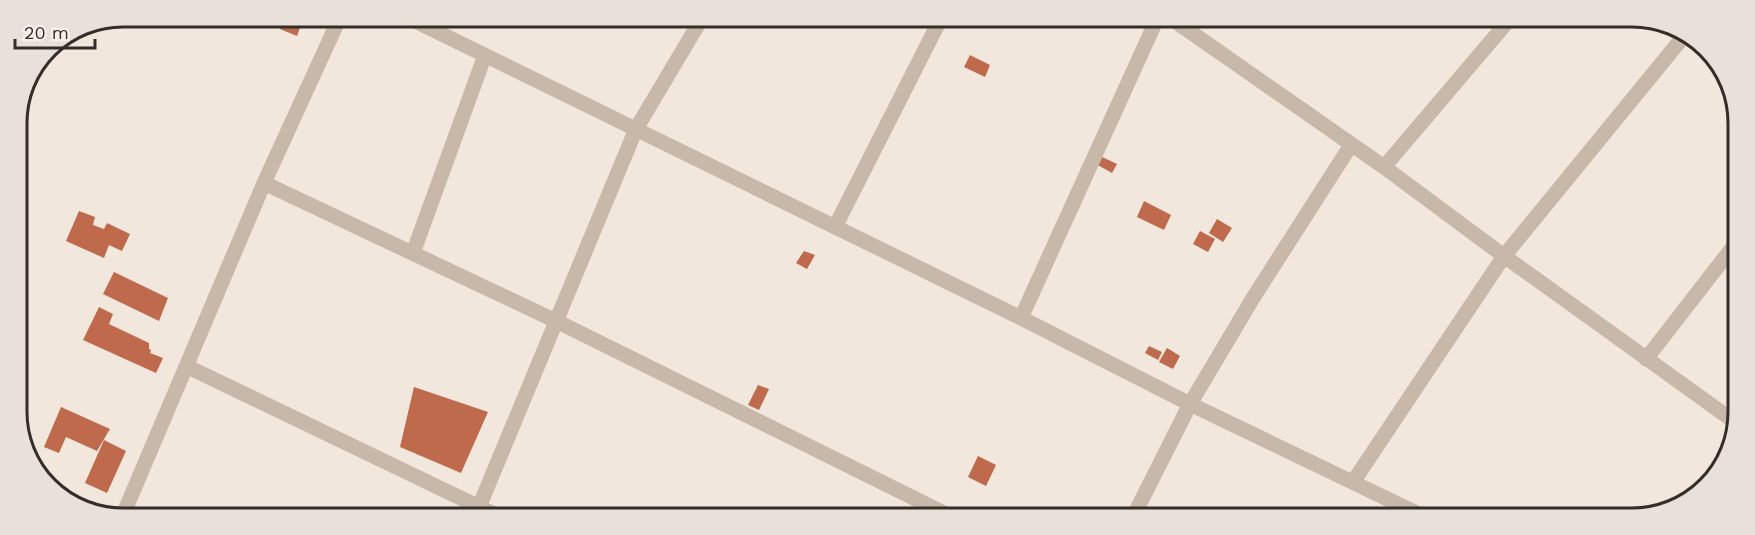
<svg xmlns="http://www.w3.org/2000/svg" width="1755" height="535" font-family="'Work Sans',sans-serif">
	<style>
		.building { fill: #bf6a4c }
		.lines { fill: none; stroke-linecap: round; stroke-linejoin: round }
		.minor { stroke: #c8b8a9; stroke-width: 15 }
		.rim { fill: none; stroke: #352d28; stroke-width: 3 }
	</style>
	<rect width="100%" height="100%" fill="#f1e7dc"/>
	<path class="building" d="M 285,17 L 298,17 L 303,19 L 297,36 L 280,29 Z
		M 970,55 L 990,65 L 985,77 L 964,67 Z
		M 1100,156 L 1117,164 L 1112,173 L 1096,164 Z
		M 1144,201 L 1171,215 L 1164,230 L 1137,217 Z
		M 79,211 L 95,217 L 93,225 L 104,229 L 107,223 L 130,234 L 122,251 L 109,245 L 104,258 L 66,241 Z
		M 1217,219 L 1232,228 L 1223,242 L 1209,233 Z
		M 1200,231 L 1215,239 L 1208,252 L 1193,244 Z
		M 804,251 L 815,255 L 807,269 L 796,263 Z
		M 114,272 L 168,298 L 159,321 L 103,294 Z
		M 99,307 L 113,314 L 109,324 L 149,343 L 149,349 L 151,350 L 150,353 L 163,358 L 156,373 L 83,340 Z
		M 1149,346 L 1162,352 L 1158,360 L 1145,353 Z
		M 1167,348 L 1180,356 L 1173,369 L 1159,362 Z
		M 758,385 L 769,389 L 759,410 L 748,405 Z
		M 414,387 L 488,412 L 461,473 L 400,447 Z
		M 61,407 L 110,429 L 97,451 L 66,437 L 59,453 L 44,447 Z
		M 104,440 L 126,451 L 107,493 L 85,483 Z
		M 978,456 L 996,465 L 986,486 L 968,477 Z"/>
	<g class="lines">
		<path class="minor" d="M 407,17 L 1021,318 L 1190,404 L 1427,518
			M 1172,19 L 1384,167 L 1504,256 L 1735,422
			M 1384,167 L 1509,20
			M 264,183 L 556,321 L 952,517
			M 835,227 L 941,18
			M 413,253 L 485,55
			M 1021,318 L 1157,19
			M 1646,359 L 1736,243
			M 186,366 L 498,516
			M 1353,482 L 1504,256 L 1684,36
			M 479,507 L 636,129 L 702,18
			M 123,515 L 264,183 L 340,17
			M 1133,517 L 1190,404 L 1253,298 L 1351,145"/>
	</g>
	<path d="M0 0H1755V535H0ZM123 27H1632A96 96 0 0 1 1728 123V412A96 96 0 0 1 1632 508H123A96 96 0 0 1 27 412V123A96 96 0 0 1 123 27Z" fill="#e8e1d9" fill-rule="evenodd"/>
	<path class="rim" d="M123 27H1632A96 96 0 0 1 1728 123V412A96 96 0 0 1 1632 508H123A96 96 0 0 1 27 412V123A96 96 0 0 1 123 27Z"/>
	<path d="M15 39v9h80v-9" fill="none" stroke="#352d28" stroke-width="3"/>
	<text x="24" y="39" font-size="18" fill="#352d28" stroke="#f8f1e8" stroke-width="4.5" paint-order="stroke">20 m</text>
</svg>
